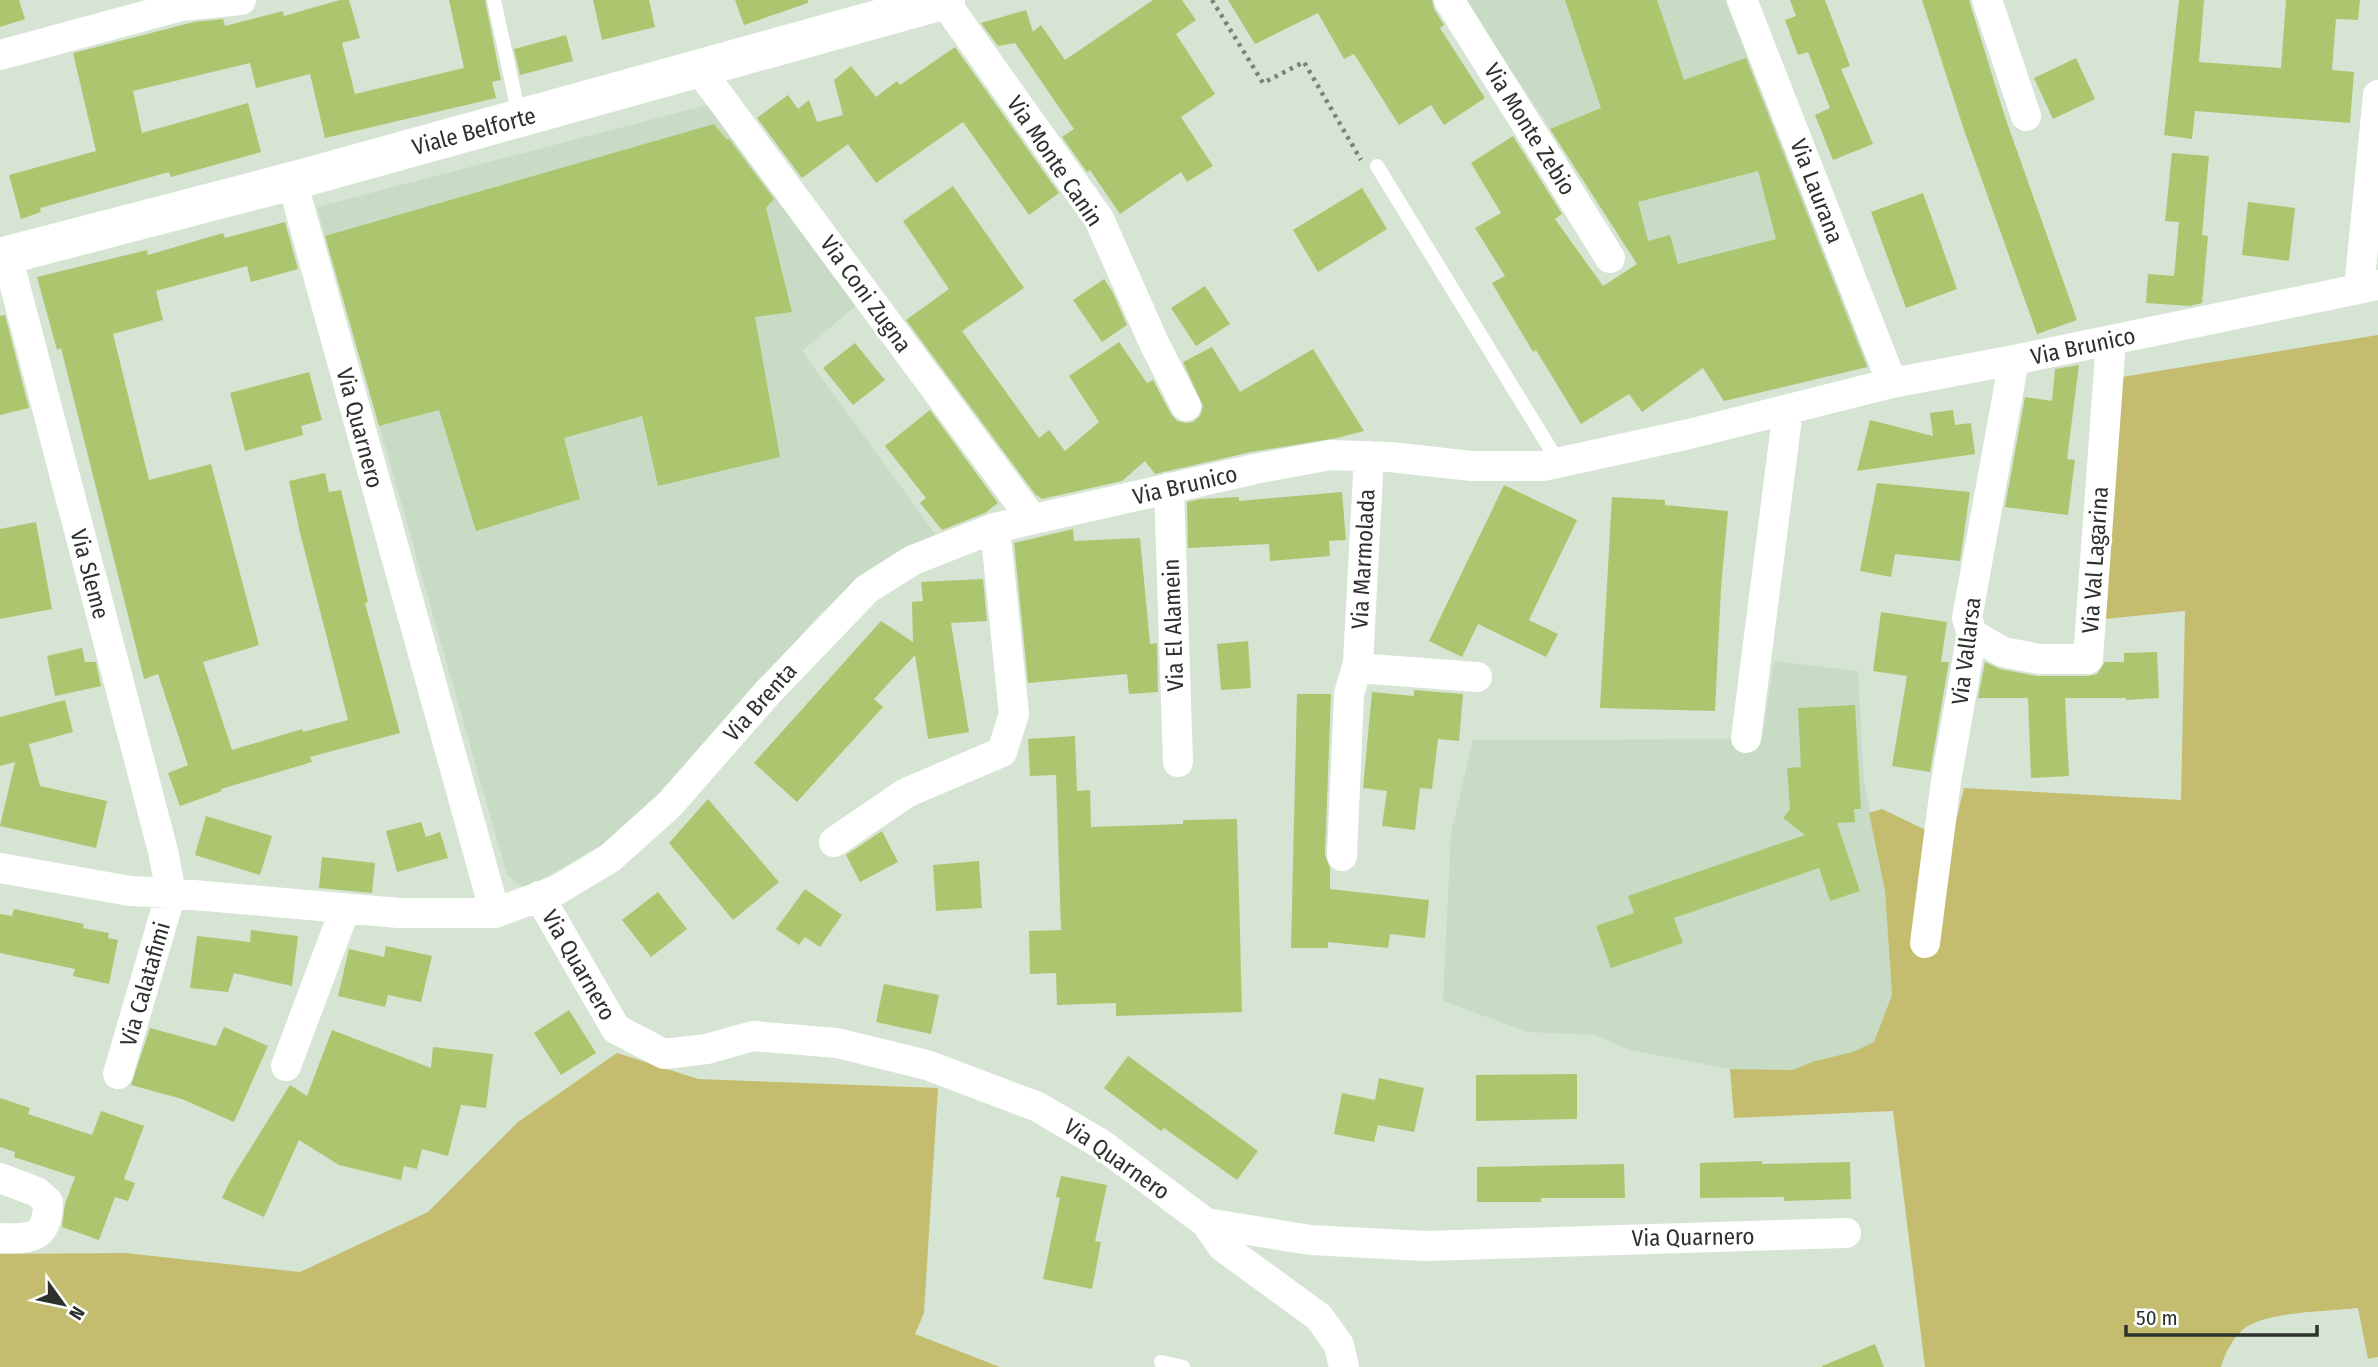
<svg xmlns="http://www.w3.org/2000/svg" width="2378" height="1367" font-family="'Fira Sans Condensed',sans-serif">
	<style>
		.built { fill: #c8dcc5 }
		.green { fill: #c4bd70 }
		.building { fill: #acc66f; fill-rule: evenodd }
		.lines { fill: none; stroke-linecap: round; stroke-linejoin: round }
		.path { stroke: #7a8379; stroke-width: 4.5; stroke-dasharray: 3.5 5; stroke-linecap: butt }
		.lane { stroke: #fff; stroke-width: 14 }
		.street { stroke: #fff; stroke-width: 30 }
		.secondary { stroke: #fff; stroke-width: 38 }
		.labels { text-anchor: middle; stroke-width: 6; stroke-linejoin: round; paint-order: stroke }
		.street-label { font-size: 23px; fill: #2d322c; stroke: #fff }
	</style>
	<rect width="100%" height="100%" fill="#d6e4d4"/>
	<path class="built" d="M 1463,0 L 1725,0 L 1869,367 L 1724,401 L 1551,129 Z
		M 715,103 L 858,304 L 802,351 L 937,536 L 822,612 L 626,831 L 525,889 L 507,875 L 317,207 Z
		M 1774,661 L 1858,671 L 1864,780 L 1885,891 L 1892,995 L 1874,1042 L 1848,1055 L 1815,1061 L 1793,1070 L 1730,1069 L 1630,1050 L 1595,1035 L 1528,1032 L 1443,1001 L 1451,833 L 1473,740 L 1762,739 Z"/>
	<path class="green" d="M 2378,335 L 2378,1357 L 2368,1359 L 2358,1308 C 2330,1311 2270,1312 2248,1326 C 2235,1333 2225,1353 2221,1367 L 1925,1367 L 1893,1111 L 1734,1118 L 1730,1069 L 1792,1070 L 1815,1061 L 1853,1052 L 1874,1042 L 1892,995 L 1885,891 L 1869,813 L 1882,809 L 1951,842 L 1964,788 L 2181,800 L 2185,611 L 2104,619 L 2122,377 Z
		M 617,1053 L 698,1079 L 938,1088 L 924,1313 L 915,1334 L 1000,1367 L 0,1367 L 0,1254 L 125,1253 L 300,1272 L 428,1212 L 518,1122 Z"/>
	<path class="building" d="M 0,0 L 19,0 L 25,19 L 0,27 Z
		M 340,0 L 349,0 L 360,38 L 342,43 L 355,94 L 464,68 L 449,0 L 485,0 L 501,80 L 492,82 L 496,98 L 325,138 L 310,74 L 256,88 L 250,63 L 133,91 L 142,133 L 248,103 L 261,152 L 171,177 L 169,172 L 40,208 L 41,212 L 21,219 L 9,175 L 96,151 L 73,53 L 194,22 L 223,19 L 225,26 L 283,11 L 284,16 Z
		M 593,0 L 649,0 L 655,27 L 602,40 Z
		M 735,0 L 808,0 L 808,3 L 744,25 Z
		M 1153,0 L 1182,0 L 1196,20 L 1176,34 L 1215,94 L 1181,117 L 1213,166 L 1187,182 L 1181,172 L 1120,214 L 1090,170 L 1087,172 L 1062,137 L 1074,129 L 1015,43 L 998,46 L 981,23 L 1026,10 L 1033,32 L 1041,25 L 1065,60 Z
		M 1228,0 L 1432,0 L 1434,9 L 1444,25 L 1440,28 L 1485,98 L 1444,125 L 1431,105 L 1399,125 L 1354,54 L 1344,59 L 1318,13 L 1255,44 Z
		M 1565,0 L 1657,0 L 1684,80 L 1746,58 L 1867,367 L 1724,401 L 1703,368 L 1642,412 L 1629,394 L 1581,424 L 1536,350 L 1533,352 L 1492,283 L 1505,276 L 1475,228 L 1501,213 L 1471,163 L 1513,136 L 1562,214 L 1555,219 L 1603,286 L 1637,264 L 1550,129 L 1601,108 ZM 1758,171 L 1776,239 L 1678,264 L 1670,235 L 1648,241 L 1638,202 Z
		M 1790,0 L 1825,0 L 1850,66 L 1841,69 L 1873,144 L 1833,160 L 1815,115 L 1830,108 L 1808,52 L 1798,55 L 1785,20 L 1796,16 Z
		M 1922,0 L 1969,0 L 2005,117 L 2077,320 L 2037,334 L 1964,130 Z
		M 2179,0 L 2204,0 L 2199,62 L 2281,68 L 2286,0 L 2360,0 L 2358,20 L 2336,19 L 2332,70 L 2354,72 L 2350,123 L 2195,111 L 2192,139 L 2164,135 Z
		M 566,35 L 573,61 L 520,75 L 514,49 Z
		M 955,47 L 1059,193 L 1029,215 L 963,122 L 876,183 L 848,144 L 802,178 L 757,118 L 788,95 L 798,109 L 809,100 L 817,122 L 843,115 L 834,80 L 851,66 L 876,97 L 897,81 L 900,85 Z
		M 2076,58 L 2095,99 L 2053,119 L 2034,78 Z
		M 714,124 L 727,140 L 729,139 L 774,199 L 766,208 L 792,312 L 755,317 L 780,457 L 658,486 L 642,416 L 564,438 L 580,499 L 476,531 L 439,410 L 379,426 L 325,236 Z
		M 2172,153 L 2209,156 L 2202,235 L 2208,236 L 2202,303 L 2190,306 L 2146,303 L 2148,274 L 2174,276 L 2179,222 L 2165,221 Z
		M 953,186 L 1024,288 L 962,331 L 1039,438 L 1049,430 L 1065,451 L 1099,422 L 1069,376 L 1119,342 L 1147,383 L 1153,380 L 1171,414 L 1177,421 L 1186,423 L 1193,422 L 1200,416 L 1203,406 L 1183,362 L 1212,347 L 1240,392 L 1313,349 L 1364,431 L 1337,438 L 1251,452 L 1155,474 L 1145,461 L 1122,481 L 1042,499 L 1035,494 L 906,320 L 949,289 L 903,221 Z
		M 1362,188 L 1387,229 L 1318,272 L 1293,230 Z
		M 1923,193 L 1957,289 L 1906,308 L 1871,212 Z
		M 2248,202 L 2295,208 L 2289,261 L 2242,255 Z
		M 285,222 L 298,269 L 251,282 L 247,266 L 156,291 L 163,320 L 113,334 L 149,480 L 211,464 L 259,645 L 203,662 L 232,750 L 302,729 L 303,732 L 348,720 L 300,533 L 289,481 L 325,473 L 329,492 L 341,490 L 368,602 L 365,603 L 400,733 L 310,757 L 312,762 L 221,789 L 222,791 L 180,806 L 168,773 L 188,765 L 158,674 L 144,679 L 61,348 L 57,350 L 37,277 L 147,250 L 148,255 L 223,233 L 225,238 Z
		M 1104,279 L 1112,291 L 1127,325 L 1102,342 L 1073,300 Z
		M 1205,286 L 1230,324 L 1196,346 L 1171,308 Z
		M 5,315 L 29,408 L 0,415 L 0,316 Z
		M 855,343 L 885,380 L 853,405 L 823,368 Z
		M 2079,365 L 2067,459 L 2075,460 L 2068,515 L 2005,507 L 2025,397 L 2052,401 L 2055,369 Z
		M 309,372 L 322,420 L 301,426 L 303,435 L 245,451 L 230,393 Z
		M 930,410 L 998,503 L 985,513 L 942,530 L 920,503 L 926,498 L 885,446 Z
		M 1953,410 L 1955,425 L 1971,423 L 1975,454 L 1857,471 L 1870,420 L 1933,436 L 1930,413 Z
		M 1877,483 L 1970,492 L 1960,561 L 1895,554 L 1891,577 L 1860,571 Z
		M 1504,485 L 1577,520 L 1529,620 L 1558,634 L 1546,657 L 1478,624 L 1462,657 L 1429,641 Z
		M 1342,492 L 1346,540 L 1329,541 L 1330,556 L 1270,561 L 1269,544 L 1188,548 L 1187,502 L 1201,499 L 1239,497 L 1239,501 Z
		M 1612,497 L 1665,500 L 1665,505 L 1728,511 L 1721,588 L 1715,711 L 1600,708 Z
		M 36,522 L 52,609 L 0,619 L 0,529 Z
		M 1073,529 L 1074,541 L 1140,538 L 1150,644 L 1157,643 L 1158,692 L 1129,694 L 1127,674 L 1028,683 L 1014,543 Z
		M 983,579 L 987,621 L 951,623 L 969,732 L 928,739 L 915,655 L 874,699 L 883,707 L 797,802 L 754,763 L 881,621 L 913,642 L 912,602 L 923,601 L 921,582 Z
		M 1881,612 L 1947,622 L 1941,662 L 1949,662 L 1930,772 L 1892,766 L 1907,676 L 1873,671 Z
		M 1248,641 L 1251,688 L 1221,690 L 1217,644 Z
		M 82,648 L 85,662 L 96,662 L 101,686 L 55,696 L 47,656 Z
		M 2157,652 L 2159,698 L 2126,700 L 2126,698 L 2065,698 L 2069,776 L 2031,778 L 2028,698 L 1978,698 L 1985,662 L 2000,669 L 2037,676 L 2088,676 L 2097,674 L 2105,662 L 2124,662 L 2124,653 Z
		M 1414,690 L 1463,694 L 1459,741 L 1438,739 L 1432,789 L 1420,788 L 1415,830 L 1382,826 L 1387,791 L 1363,788 L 1372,692 L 1414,696 Z
		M 1297,694 L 1331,694 L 1325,855 L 1330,868 L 1330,889 L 1429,900 L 1425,938 L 1390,934 L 1388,948 L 1328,942 L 1328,948 L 1291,948 Z
		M 65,700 L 73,732 L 29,744 L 40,786 L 107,801 L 96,848 L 0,826 L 15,762 L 0,766 L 0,717 Z
		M 1855,705 L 1861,809 L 1854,809 L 1855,822 L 1837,823 L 1860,891 L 1830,901 L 1819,868 L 1674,918 L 1683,943 L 1611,968 L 1596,926 L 1634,913 L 1628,896 L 1805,835 L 1783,818 L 1790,809 L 1787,768 L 1801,767 L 1798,708 Z
		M 1075,736 L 1077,791 L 1090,790 L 1091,827 L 1183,824 L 1183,820 L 1237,819 L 1242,1012 L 1116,1016 L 1116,1003 L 1057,1005 L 1056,973 L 1030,974 L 1029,931 L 1061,930 L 1056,775 L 1030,776 L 1028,739 Z
		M 708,799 L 779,882 L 733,920 L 669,843 Z
		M 206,816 L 272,836 L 260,875 L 195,855 Z
		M 421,822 L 426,837 L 440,832 L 448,858 L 397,872 L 386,831 Z
		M 882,831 L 898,862 L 860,882 L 846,855 Z
		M 322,857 L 375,863 L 372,893 L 319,888 Z
		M 979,861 L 982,908 L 936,911 L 933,865 Z
		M 805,889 L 842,915 L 820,947 L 805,937 L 799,945 L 776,929 Z
		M 658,892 L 687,929 L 651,957 L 622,920 Z
		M 14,909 L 84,924 L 83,928 L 109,933 L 108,938 L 118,940 L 109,984 L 73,976 L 75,969 L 0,953 L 0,914 L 12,916 Z
		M 251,930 L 298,936 L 292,986 L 234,973 L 228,992 L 190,988 L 197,936 L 250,942 Z
		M 386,946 L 432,956 L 421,1002 L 388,995 L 385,1007 L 338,996 L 349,949 L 384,957 Z
		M 884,984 L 939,995 L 931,1034 L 876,1022 Z
		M 569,1010 L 596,1053 L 561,1075 L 534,1033 Z
		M 224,1027 L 268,1046 L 234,1122 L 182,1099 L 131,1085 L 150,1028 L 216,1046 Z
		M 332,1030 L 431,1068 L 433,1047 L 493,1054 L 486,1108 L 461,1105 L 448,1156 L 422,1149 L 417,1169 L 404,1166 L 401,1180 L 339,1165 L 299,1140 L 264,1217 L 222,1198 L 230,1181 L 290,1085 L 307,1096 Z
		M 1128,1056 L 1258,1151 L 1237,1180 L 1164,1128 L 1161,1131 L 1104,1088 Z
		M 1577,1074 L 1577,1119 L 1476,1121 L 1476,1075 Z
		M 1379,1078 L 1424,1088 L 1414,1132 L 1378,1125 L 1374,1142 L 1334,1134 L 1342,1093 L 1375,1100 Z
		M 0,1098 L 30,1108 L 28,1114 L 92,1135 L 101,1111 L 144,1126 L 124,1179 L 135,1183 L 128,1201 L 115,1197 L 99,1240 L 62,1227 L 65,1204 L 75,1177 L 14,1157 L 15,1152 L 0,1147 Z
		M 1762,1161 L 1762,1164 L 1850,1162 L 1851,1199 L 1784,1201 L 1784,1197 L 1700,1198 L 1700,1163 Z
		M 1624,1164 L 1625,1198 L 1541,1198 L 1541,1202 L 1477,1202 L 1477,1167 Z
		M 1061,1176 L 1107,1185 L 1095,1241 L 1101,1242 L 1092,1289 L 1043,1279 L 1060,1198 L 1056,1197 Z
		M 1875,1344 L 1884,1367 L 1822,1367 L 1822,1366 Z"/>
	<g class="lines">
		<path class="path" d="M 1212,0 L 1263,83 L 1304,62 L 1361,160"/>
		<path class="lane" d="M 494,0 L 519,115
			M 1377,166 L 1559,463
			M 1161,1362 L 1183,1367"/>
		<path class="street" d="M 1449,0 L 1610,258
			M 1742,0 L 1892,383
			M 1987,0 L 2026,116
			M 944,1 L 1099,219 L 1154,343 L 1186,406
			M 0,55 L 181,6 L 241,0
			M 699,69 L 1032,519
			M 292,181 L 495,913 L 557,890 L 610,858 L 670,804 L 769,691 L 867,589 L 913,560 L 995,528 L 1255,469 L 1330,455 L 1390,457 L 1472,466 L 1543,466 L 1685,435 L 1892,383 L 2014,360 L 2378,285
			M 7,255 L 163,851 L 171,893 L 118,1074
			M 2359,289 L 2378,95
			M 1369,456 L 1358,663 L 1370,669 L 1477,677
			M 1169,488 L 1178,762
			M 1972,634 L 2003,652 L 2040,659 L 2088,659 L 2111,341
			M 1746,738 L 1788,410
			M 834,842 L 906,793 L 1002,752 L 1014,714 L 995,528
			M 1342,856 L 1349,694 L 1358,663
			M 0,868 L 130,891 L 171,893 L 399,913 L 495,913
			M 539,896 L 616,1029 L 664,1054 L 707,1049 L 753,1036 L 837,1043 L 927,1065 L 1038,1107 L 1101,1144 L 1206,1223 L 1310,1240 L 1425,1246 L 1846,1233
			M 1925,943 L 1946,781 L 1972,634 L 1967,618 L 2014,360
			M 286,1066 L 345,909
			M 0,1178 L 37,1192 L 48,1202 C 48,1239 31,1239 0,1238
			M 1206,1223 L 1223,1247 L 1319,1317 L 1339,1345 L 1344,1367"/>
		<path class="secondary" d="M 0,257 L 292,181 L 946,0"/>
	</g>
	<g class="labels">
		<g class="street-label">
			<text transform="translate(1530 129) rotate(58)" y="8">Via Monte Zebio</text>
			<text transform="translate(474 131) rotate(-15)" y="8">Viale Belforte</text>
			<text transform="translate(1055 161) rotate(56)" y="8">Via Monte Canin</text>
			<text transform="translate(1817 191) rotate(69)" y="8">Via Laurana</text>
			<text transform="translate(866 294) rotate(54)" y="8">Via Coni Zugna</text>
			<text transform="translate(2083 346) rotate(-12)" y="8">Via Brunico</text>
			<text transform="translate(360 428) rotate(75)" y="8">Via Quarnero</text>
			<text transform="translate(1185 485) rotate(-13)" y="8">Via Brunico</text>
			<text transform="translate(1363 559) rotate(-87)" y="8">Via Marmolada</text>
			<text transform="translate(2095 560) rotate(-86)" y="8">Via Val Lagarina</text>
			<text transform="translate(90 574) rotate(75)" y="8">Via Sleme</text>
			<text transform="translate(1173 625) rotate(-92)" y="8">Via El Alamein</text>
			<text transform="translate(1966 651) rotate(-83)" y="8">Via Vallarsa</text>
			<text transform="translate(760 702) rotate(-48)" y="8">Via Brenta</text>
			<text transform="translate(579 965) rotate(60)" y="8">Via Quarnero</text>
			<text transform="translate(145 984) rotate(-74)" y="8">Via Calatafimi</text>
			<text transform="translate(1117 1159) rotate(35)" y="8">Via Quarnero</text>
			<text transform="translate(1693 1237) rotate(-1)" y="8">Via Quarnero</text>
		</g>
	</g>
	<g transform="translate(63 1304) rotate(123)" stroke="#ffffff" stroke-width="5" paint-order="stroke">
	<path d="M0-5L12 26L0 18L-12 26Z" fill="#2d322c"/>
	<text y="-10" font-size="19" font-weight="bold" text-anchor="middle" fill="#2d322c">N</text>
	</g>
	<path d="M2126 1325v10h191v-10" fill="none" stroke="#2d322c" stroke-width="3.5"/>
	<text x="2136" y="1325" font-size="21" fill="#2d322c" stroke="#ffffff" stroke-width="5" paint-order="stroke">50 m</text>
</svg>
